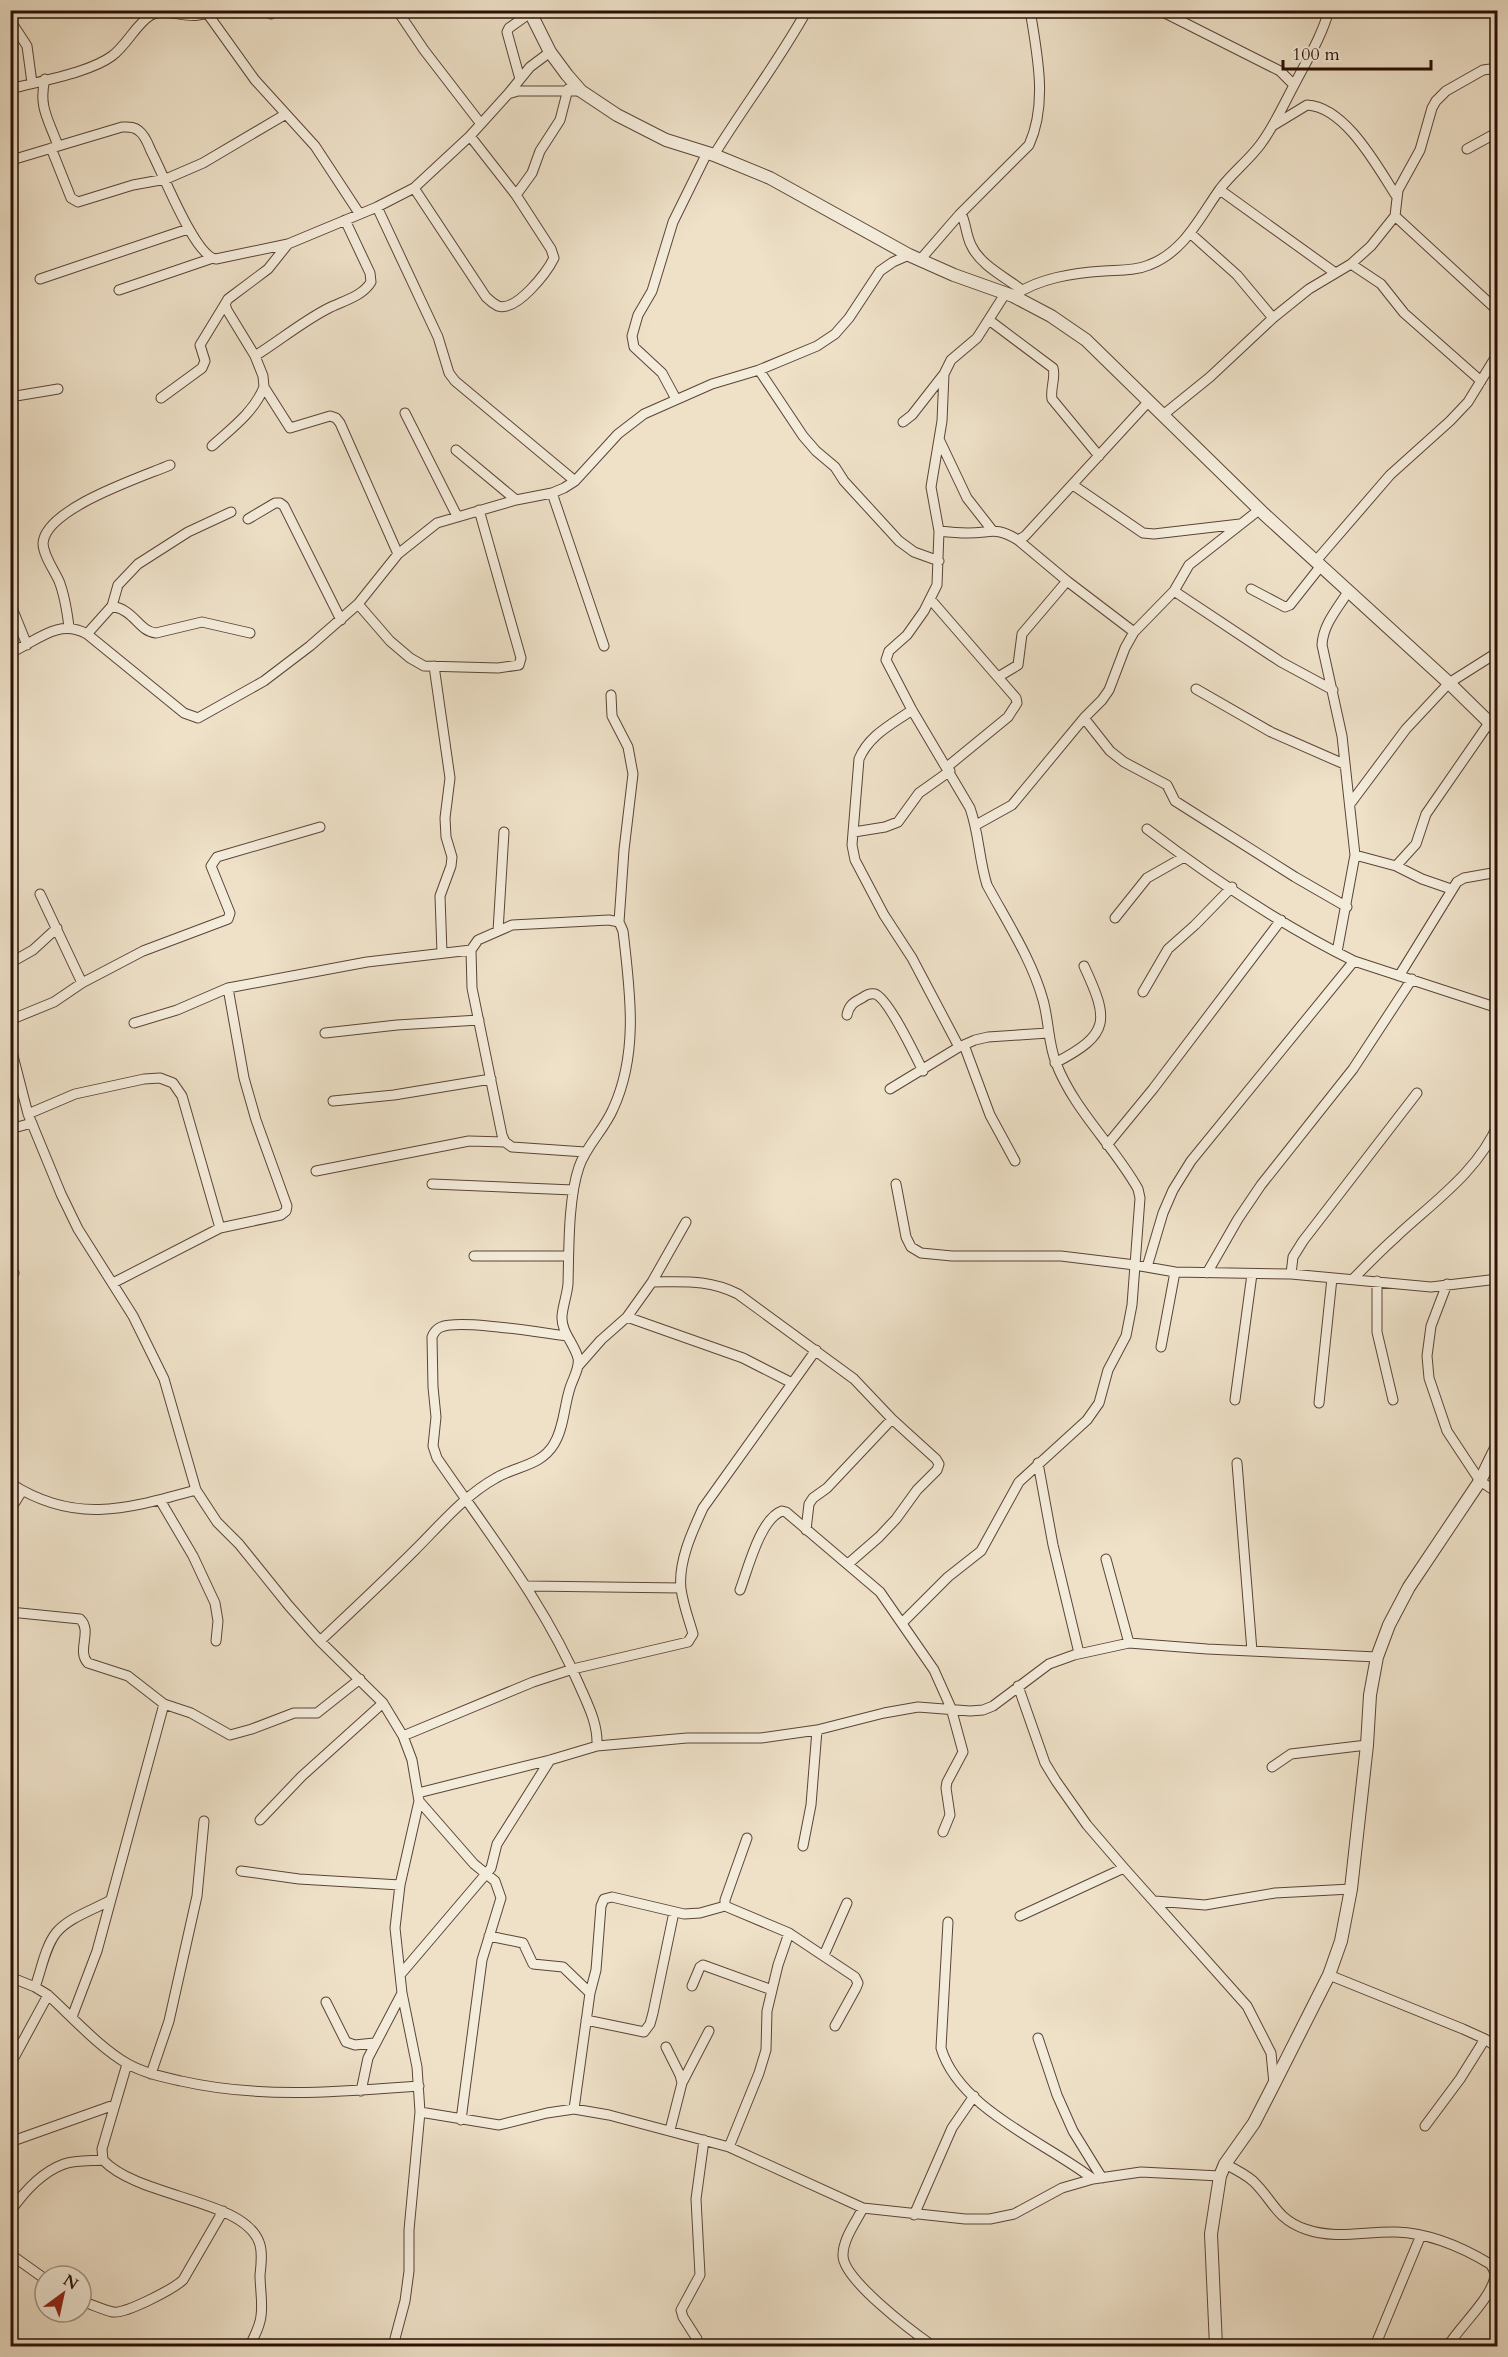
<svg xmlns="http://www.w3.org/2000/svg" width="1508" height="2357" font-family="Cardo,serif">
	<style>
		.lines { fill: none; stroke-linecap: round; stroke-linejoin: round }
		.minor-casing { stroke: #5b4436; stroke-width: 11 }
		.tertiary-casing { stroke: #5b4436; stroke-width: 14 }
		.minor { stroke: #f4ecdb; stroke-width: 9 }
		.tertiary { stroke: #f4ecdb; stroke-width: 12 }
	</style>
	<rect width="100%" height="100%" fill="#eee1c8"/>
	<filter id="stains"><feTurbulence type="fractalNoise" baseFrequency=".00333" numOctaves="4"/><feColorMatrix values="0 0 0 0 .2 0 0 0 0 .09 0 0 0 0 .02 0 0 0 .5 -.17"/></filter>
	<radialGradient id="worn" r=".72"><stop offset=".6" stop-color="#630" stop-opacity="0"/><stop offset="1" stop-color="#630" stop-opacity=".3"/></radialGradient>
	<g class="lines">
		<defs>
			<path id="minor" d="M 397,10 L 424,50 L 481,124
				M 1159,10 L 1280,71 L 1294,85
				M 207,13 L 255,80 L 315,146 L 359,213
				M 271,14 L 274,10
				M 10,20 L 27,46 L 32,83
				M 45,79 C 38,107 49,120 58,146
				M 520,79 L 507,32 L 509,28 L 530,13
				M 10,89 C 39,81 89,73 112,56 C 127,45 136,24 151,15 C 169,6 193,24 211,10
				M 508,94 L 530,67 L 550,52
				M 1274,125 L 1307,105 C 1346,107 1378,168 1397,197
				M 51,148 L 71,198 L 78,202 L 133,185 L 166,179 L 203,163 L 286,114
				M 1467,149 L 1498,132
				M 714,155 C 744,106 779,61 807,10
				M 15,159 L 122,127 C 128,127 134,126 139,131 C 145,135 148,144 151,151 C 162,171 195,257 216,259 L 288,244 L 377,207 L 414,188 L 470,136 L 508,94 L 518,91 L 581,91
				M 414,188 L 486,297 C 489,300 494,304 498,306 C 517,312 547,272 554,258 L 551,249 L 516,195 L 470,136
				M 1220,190 L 1334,272
				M 516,195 L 532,173 L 540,151 L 560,120 L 568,89
				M 377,207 L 438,337 L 449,373 L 455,381 L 575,481
				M 961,213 C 966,223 966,235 971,245 C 980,265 1005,277 1022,290
				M 1395,216 L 1498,311
				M 1190,233 L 1237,275 L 1273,318
				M 288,244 L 268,269 L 228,299 L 225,304 L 227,310 L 255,356 L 263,376 L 264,387 L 290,428 L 330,416 L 336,418 L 340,423 L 398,554
				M 920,260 L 959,215 L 1029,145 C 1048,103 1037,54 1030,10
				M 1351,264 L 1381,284 L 1404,313 L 1481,381
				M 40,279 L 188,229
				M 119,290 L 210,259
				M 1013,296 C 1039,278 1073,273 1104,271 C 1119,270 1135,271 1149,265 C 1184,252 1200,217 1220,189 C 1232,173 1248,161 1260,145 C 1273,128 1282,108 1292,89 C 1305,63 1321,39 1329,10
				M 989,320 L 1053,368 C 1056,378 1050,388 1052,399 L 1099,456
				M 255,356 C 279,341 302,322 327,309 C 342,301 362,297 371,282 L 370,273 L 345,220
				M 759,370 L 803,436 L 816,451 L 835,467 L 844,481 L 899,541 L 914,552 L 939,561
				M 10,397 L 58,389
				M 161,398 L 202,368 L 205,361 L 200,345 L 225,304
				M 676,399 L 662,373 L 634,347 L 632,336 L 638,315 L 652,291 L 673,222 L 707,153
				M 405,413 L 457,516
				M 1163,415 L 1210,377 L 1273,318 L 1309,289 L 1351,264 L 1371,246 L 1395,216 L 1398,190 L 1420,150 L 1432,108 L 1436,101 L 1446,91 L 1483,70 L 1498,68
				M 903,422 L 912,415 L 944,374
				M 939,439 L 967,498 L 992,530
				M 212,446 C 232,428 254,412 264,387
				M 456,450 L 516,500
				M 1073,485 L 1143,533 L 1154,534 L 1240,524
				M 552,493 L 604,646
				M 248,519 L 275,503 L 280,503 L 284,506 L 341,620
				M 939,531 C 948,532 958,533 968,533 C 992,533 995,526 1018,540 L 1025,536 L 1149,401
				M 1018,540 L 1067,581 L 1134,632
				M 1315,562 L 1390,475 L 1450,421 L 1468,402 L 1498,353
				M 1251,589 L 1285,607 L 1290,605 L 1320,567
				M 1174,591 L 1281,662 L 1333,690
				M 931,600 L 1016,698 L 1017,703 L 1008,717 L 947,767
				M 10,603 L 27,645
				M 358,604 L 390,641 L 410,658 L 424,666 L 498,668 L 519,665 L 521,658 L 479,510
				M 112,606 C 136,611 138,631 156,633 L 202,622 L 250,633
				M 69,627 C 67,611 65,596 59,581 C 54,570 43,555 43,543 C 46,508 142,477 170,465
				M 87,634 L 112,606 L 118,585 L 138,564 L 188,532 L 231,512
				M 10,653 C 37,641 58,618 87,634 L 184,713 L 198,718 L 264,681 L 310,646 L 358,604 L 398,554 L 437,523 L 516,500 L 552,493 L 564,488 L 575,481 L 618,434 L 644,414 L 712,384 L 759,370 L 817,346 L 835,334 L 849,318 L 880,271 L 893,262 L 909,255
				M 434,666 L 450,778 L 445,818 L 446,837 L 452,857 L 451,866 L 440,896 L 442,953
				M 998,677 L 1018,665 L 1022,634 L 1067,581
				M 1196,689 L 1271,732 L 1344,764
				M 611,695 L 612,716 L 628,747 L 633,774 L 624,850 L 619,922
				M 912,710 C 891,725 869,735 859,759 L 852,845 L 855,860 L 884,915 L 912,958 L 959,1047
				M 1084,718 L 1110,751 L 1124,762 L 1167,785 L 1175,801 L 1295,877 L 1347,907
				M 1350,804 L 1406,729 L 1449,683 L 1498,652
				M 976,825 L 1012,805 L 1084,718 L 1102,700 L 1109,690 L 1125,648 L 1134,632 L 1174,591 L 1189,565 L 1259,510
				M 1147,829 C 1210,877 1283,926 1354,961 L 1498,1008
				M 854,832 L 885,827 L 898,822 L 919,793 L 950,771
				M 1355,855 L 1396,866 L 1422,879 L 1451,889
				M 1396,866 L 1416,844 L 1426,814 L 1489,723
				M 40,894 L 82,983
				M 1115,918 L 1147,878 L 1184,857
				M 498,931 L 504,832
				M 1337,952 L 1355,855 L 1342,736 L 1322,645 C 1323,625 1337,609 1348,592
				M 10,963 L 33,950 L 57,928
				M 1399,976 L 1457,882 L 1464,878 L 1498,872
				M 1143,992 L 1168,949 L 1195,925 L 1232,887
				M 847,1015 C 849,1005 854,1002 862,998 C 866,995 870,993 875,994 C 888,998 916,1057 923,1071
				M 10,1020 L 54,1002 L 82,983 L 143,951 L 228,919 L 230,913 L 211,866 L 217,857 L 320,827
				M 134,1023 L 177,1010 L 228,988 L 367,962 L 471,950
				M 325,1033 L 397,1025 L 479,1020
				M 10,1044 L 28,1114 L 61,1194 L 78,1229 L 133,1316 L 164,1379 L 196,1490 L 217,1522 L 239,1544 L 289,1606 L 320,1641 L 383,1703 L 403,1736 L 412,1760 L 419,1801 L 400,1885 L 395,1928 L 402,1993 L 417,2067 L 420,2112 L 409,2230 L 409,2271 L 405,2301 L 393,2346
				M 964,1045 L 990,1115 L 1015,1161
				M 1055,1063 C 1111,1034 1109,1020 1084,966
				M 890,1089 L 959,1047 L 975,1040 L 988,1037 L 1048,1033
				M 333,1101 L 394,1095 L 491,1079
				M 28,1114 L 75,1094 L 144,1079 L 160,1078 L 173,1083 L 182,1096 L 220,1228
				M 10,1129 L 32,1123
				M 1107,1145 L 1153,1089 L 1281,920
				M 316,1171 L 469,1141 L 505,1142
				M 432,1184 L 573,1190
				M 896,1184 L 906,1237 L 911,1247 L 921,1253 L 952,1256 L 1061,1256 L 1135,1265 L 1175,1272 L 1291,1274 L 1431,1287 L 1498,1279
				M 474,1256 L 568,1256
				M 1147,1267 L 1163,1213 L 1173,1190 L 1191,1161 L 1354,961
				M 1207,1273 L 1238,1219 L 1261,1185 L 1353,1069 L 1412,979
				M 1291,1274 L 1293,1257 L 1303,1241 L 1417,1093
				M 1353,1279 C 1367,1265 1381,1250 1396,1237 C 1432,1203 1478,1172 1498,1124
				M 10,1280 L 14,1273
				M 1377,1281 L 1377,1332 L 1393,1400
				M 652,1282 C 684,1282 708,1279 738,1294 L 854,1379 L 892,1419 L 936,1459 L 939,1464 L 937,1470 L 917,1490 L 896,1519 L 879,1537 L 848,1564
				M 113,1283 L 220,1228 L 281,1215 L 286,1211 L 287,1206 L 256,1120 L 244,1078 L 228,988
				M 1447,1284 L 1431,1326 L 1427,1356 L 1429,1378 L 1447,1431 L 1480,1481 L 1498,1493
				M 627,1317 L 743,1358 L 792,1383
				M 567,1336 C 542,1333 461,1319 441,1327 C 436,1329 434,1332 432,1337 L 433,1387 L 436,1417 L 433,1446 L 437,1458 C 489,1534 545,1604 581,1689 C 589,1707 598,1725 597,1746
				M 1161,1347 L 1175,1272
				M 579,1365 L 601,1340 L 627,1317 L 652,1282 L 686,1222
				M 1235,1400 L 1252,1274
				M 1319,1403 L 1332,1278
				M 1038,1463 L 1053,1545 L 1079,1653
				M 1237,1463 L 1252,1651
				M 10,1483 C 75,1525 127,1509 196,1490
				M 160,1500 L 193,1556 L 215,1603 L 218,1621 L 216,1641
				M 10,1510 L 22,1491
				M 806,1530 L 809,1504 L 813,1498 L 827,1488 L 892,1419
				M 1106,1559 L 1129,1643
				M 528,1586 L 681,1588
				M 740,1590 C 748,1569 760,1519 782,1511 L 786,1512 L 880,1592 L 934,1670 L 951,1708 L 963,1752 L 947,1782 L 946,1788 L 950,1815 L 943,1832
				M 10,1612 L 80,1619 C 93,1631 76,1651 88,1663 L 128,1676 L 164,1704 L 191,1713 L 230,1735 L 252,1729 L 294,1713 L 317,1713 L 360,1679
				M 902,1623 L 948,1577 L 981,1551 L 1019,1482 L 1087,1420 L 1099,1403 L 1108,1370 L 1126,1336 L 1132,1305 L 1140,1198 L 1138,1189 C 1114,1146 1074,1110 1056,1063 C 1048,1043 1049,1021 1043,1000 C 1032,960 1007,922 987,885 C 979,860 979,833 970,808 L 912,710 L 886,660 L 889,651 L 907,635 L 924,611 L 937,585 L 939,531 L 931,487 L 942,421 L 944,374 L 951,360 L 977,338 L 1005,294
				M 320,1641 C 352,1611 384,1581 415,1550 C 440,1525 465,1495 496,1478 C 516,1466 541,1466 554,1444 C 564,1428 564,1406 570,1388 C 573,1378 580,1368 578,1358 C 574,1343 561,1332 562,1316 C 563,1305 567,1295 568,1284 C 569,1250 568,1199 579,1167 C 586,1146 604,1130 613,1109 C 639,1053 630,991 623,931 L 619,922 L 609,920 L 512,925 L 478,940 L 471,950 L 472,988 L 502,1135 L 505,1142 L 512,1147 L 585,1152
				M 1018,1686 L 1045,1763 L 1056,1781 L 1087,1825 L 1124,1868 L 1247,2006 L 1271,2053 L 1274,2084
				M 403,1736 L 533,1682 L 573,1669 L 688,1642 L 693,1634 C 689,1620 683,1604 681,1589 C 678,1562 692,1532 703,1508 L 816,1350
				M 1272,1767 L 1291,1754 L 1367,1745
				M 418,1793 L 550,1760 L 597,1746 L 687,1738 L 761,1738 L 817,1730 L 884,1713 L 918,1707 L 970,1711 L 983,1710 L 993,1706 L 1049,1664 L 1074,1655 L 1129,1643 L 1207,1649 L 1377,1657
				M 419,1801 L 474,1864 L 495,1881 L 501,1898 L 482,1960 L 461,2120
				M 260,1820 L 302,1776 L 383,1703
				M 747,1838 L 725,1900 L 725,1906 L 789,1933 L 855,1977 L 858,1983 L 856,1988 L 835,2026
				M 803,1846 L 811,1805 L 817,1730
				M 241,1871 L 299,1879 L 400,1885
				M 1155,1901 L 1205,1905 L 1275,1893 L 1351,1889
				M 1020,1916 L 1124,1868
				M 948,1922 L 941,2048 C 959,2109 1045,2142 1093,2179
				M 489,1936 L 523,1943 L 533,1964 L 563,1967 L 590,1993
				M 824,1955 L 847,1903
				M 400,1975 L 491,1868 L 497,1844 L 550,1760
				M 1329,1975 L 1463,2029 L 1485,2039 L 1498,2048
				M 10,1977 L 35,1987 L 48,1995 C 71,2016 101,2049 128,2064 C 144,2073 163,2077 181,2081 C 260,2099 339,2092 419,2086
				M 692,1986 L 700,1967 L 703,1965 L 772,1990
				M 35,1987 C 41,1971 45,1947 56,1933 C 68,1918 93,1910 109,1901
				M 326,2002 L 346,2042 L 355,2045 L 374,2043
				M 72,2017 L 97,1951 L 164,1704
				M 586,2020 L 644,2032 L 650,2024 L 653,2013 L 674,1912
				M 1038,2038 L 1057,2095 L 1073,2131 L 1102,2178
				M 666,2047 L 680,2075 L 682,2083 L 670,2130
				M 127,2064 L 102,2149 L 103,2160 C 139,2198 243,2199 259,2242 C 263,2252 261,2265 260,2275 C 260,2288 263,2303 261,2316 C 260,2327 254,2336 250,2346
				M 10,2065 L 48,1995
				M 151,2074 L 169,2021 L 197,1896 L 204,1821
				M 682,2083 L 709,2031
				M 361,2091 L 368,2058 L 402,1993
				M 574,2109 L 590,1993 L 596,1970 L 601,1906 L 604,1899 L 612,1897 L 684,1914 L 700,1913 L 725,1906
				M 420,2112 L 499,2125 L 547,2113 L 574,2109 L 609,2115 L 729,2147 L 863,2208 L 965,2219 L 990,2219 L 1014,2214 L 1062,2188 L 1093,2179 L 1141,2172 L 1220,2176
				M 1425,2126 L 1460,2079 L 1485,2039
				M 10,2142 L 114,2105
				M 729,2147 L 759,2073 L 766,2050 L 767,2011 L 778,1965 L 789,1933
				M 1225,2164 C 1235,2169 1245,2174 1253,2181 C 1273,2200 1276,2219 1305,2229 C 1336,2240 1365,2231 1396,2232 C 1429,2233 1462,2247 1490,2264 C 1493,2268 1496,2271 1495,2277 C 1490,2300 1460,2326 1448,2346
				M 863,2208 C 856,2222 843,2239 843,2255 C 842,2279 913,2332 933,2346
				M 10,2212 C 23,2193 42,2172 64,2164 C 76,2160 90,2161 103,2160
				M 914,2215 L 952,2128 L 974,2096
				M 10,2254 L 45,2279
				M 81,2301 C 91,2304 103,2310 113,2312 C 126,2314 173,2289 183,2280 L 223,2211
				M 697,2339 L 683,2317 L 681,2310 L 700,2275 L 696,2199 L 704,2140
				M 1375,2346 L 1421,2235"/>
			<path id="tertiary" d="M 529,10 L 550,52 L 567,75 L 581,91 L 617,115 L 666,140 L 714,155 L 770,178 L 909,255 L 954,275 L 1013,296 L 1051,316 L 1086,340 L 1264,514 L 1449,683 L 1498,731
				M 1216,2346 L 1211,2234 L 1220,2176 L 1225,2164 L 1254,2123 L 1274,2084 L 1329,1975 L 1341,1941 L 1351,1889 L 1367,1745 L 1370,1695 L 1377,1657 L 1389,1625 L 1409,1587 L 1480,1481 L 1498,1444"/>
		</defs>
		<use href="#minor" class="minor-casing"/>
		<use href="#tertiary" class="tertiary-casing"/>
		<use href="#minor" class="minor"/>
		<use href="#tertiary" class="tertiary"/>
	</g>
	<rect width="1508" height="2357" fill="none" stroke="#eee1c8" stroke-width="36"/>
	<rect x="12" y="12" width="1484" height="2333" fill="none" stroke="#2a0f05" stroke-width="3"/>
	<rect x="18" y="18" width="1472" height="2321" fill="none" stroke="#2a0f05" stroke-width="1.5"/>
	<g transform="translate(63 2294) rotate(33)"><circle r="28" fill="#f4ecdb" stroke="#a39485" stroke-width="1.5"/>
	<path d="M0-4.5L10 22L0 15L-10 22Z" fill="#8f2418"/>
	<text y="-9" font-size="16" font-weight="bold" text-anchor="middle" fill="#2a0f05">N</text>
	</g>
	<path d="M1283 60v9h148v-9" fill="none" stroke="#2a0f05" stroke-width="3"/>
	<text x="1292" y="60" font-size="18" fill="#2a0f05" stroke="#f4ecdb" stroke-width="4.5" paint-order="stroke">100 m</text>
	<rect width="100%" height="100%" filter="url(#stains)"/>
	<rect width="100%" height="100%" fill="url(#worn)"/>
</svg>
